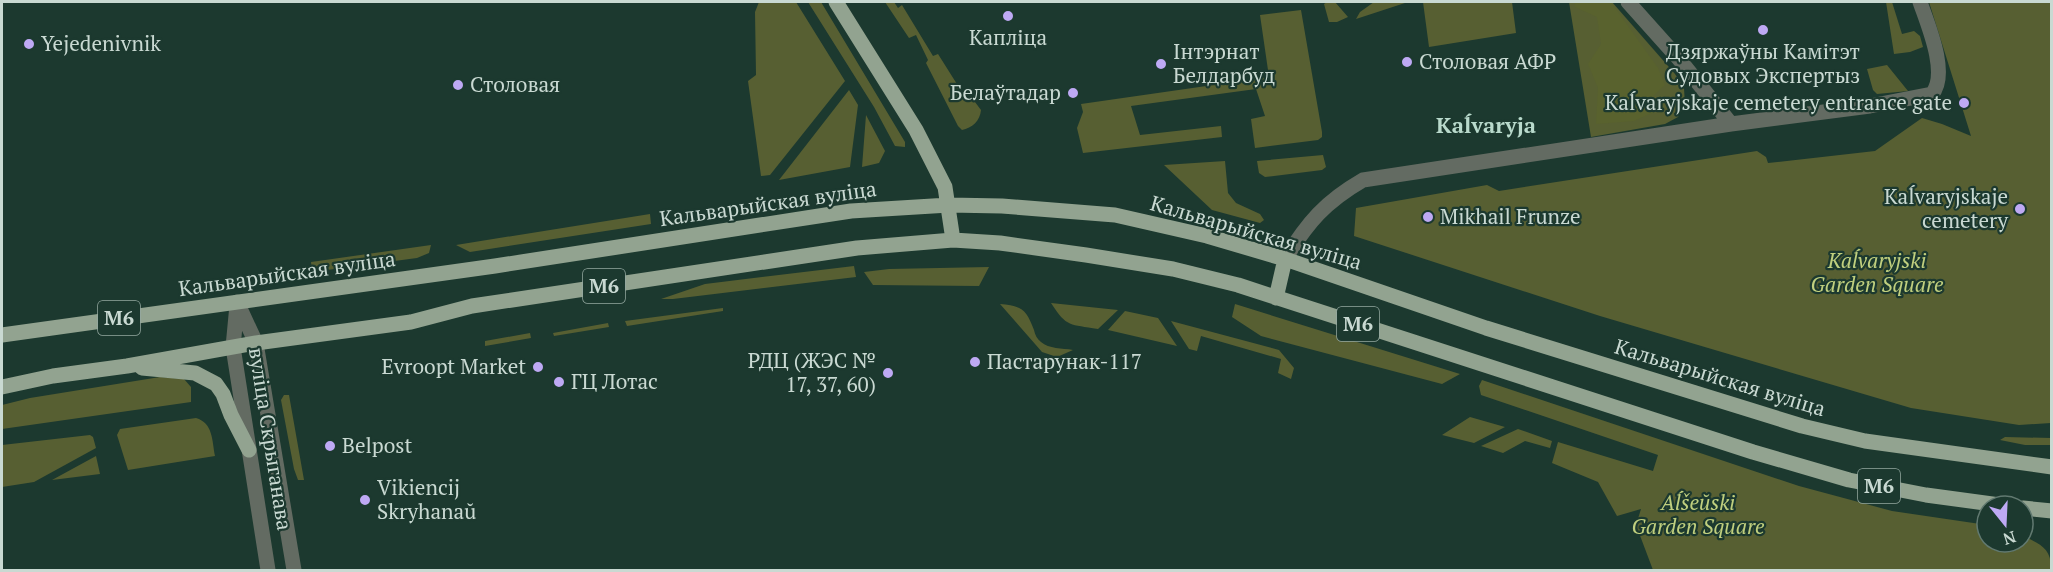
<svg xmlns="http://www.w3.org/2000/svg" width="2053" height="572" font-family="'PT Serif',serif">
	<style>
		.green { fill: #575f32 }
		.forest { fill: #59622e }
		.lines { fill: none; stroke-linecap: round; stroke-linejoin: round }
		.minor { stroke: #636b62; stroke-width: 15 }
		.major { stroke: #92a390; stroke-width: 15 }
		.poi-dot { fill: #bea9f4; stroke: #1c392f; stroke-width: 2 }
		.labels { text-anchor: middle; stroke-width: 4.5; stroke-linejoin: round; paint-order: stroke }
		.shield { fill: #1c392f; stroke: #95a9a1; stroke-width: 1.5 }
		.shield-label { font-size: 20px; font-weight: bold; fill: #c9d9d2 }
		.poi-label { font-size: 21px; fill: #c9d9d2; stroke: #1c392f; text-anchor: start }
		.street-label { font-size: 21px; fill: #c9d9d2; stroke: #1c392f }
		.park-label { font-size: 21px; font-style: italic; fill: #c0cf7e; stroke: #1c392f }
		.neighbourhood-label { font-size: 22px; font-weight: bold; fill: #b9dacc; stroke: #1c392f }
	</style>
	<rect width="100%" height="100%" fill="#1c392f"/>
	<path class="green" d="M 759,2 L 796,2 L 845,81 L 770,175 L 761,176 L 748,81 L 756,75 L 755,12 Z
		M 808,2 L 821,2 L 905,142 L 905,147 L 895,146 L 874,107 Z
		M 885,2 L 894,2 L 898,8 L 902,5 L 933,56 L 938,54 L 967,100 L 972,98 L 981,110 C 980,121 972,128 962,130 L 958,126 L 926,63 L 928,60 L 916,35 L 909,38 Z
		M 1327,2 L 1335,2 L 1348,17 L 1337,22 L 1329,22 L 1324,4 Z
		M 1374,2 L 1408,2 L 1356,19 L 1360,12 Z
		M 1423,2 L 1512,2 L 1516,33 L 1429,47 Z
		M 1569,2 L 1612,2 L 1675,74 L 1684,88 L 1685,105 L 1678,117 L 1665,124 L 1591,137 Z
		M 1886,2 L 1892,2 L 1902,34 L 1914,31 L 1920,36 L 1923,47 L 1910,52 L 1894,54 Z
		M 1929,2 L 2051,2 L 2051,423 L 2019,425 L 1911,408 L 1600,316 L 1354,236 L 1356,208 L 1487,185 L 1499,191 L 1757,151 L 1766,157 L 1768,163 L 1875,151 L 1922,118 L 1942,124 L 1971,136 Z
		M 1301,10 L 1322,132 L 1322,137 L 1318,140 L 1255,148 L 1251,119 L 1265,116 L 1256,89 L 1131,106 L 1140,135 L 1221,126 L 1222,137 L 1083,153 L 1077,128 L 1083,112 L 1081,104 L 1269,77 L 1260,15 Z
		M 1887,65 L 1908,91 L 1877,94 L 1873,90 L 1867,69 Z
		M 849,90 L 858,105 L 850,167 L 779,180 Z
		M 866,115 L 885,151 L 879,163 L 862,167 Z
		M 1323,155 L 1326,167 L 1322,170 L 1265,177 L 1259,173 L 1257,161 Z
		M 1225,161 L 1228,193 L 1236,203 L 1260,214 L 1264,220 L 1260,223 L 1212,210 L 1164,165 Z
		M 650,214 L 651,224 L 470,252 L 456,245 Z
		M 431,245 L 429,253 L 417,258 L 312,272 L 311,262 Z
		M 854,266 L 856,277 L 673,299 L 661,299 L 705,284 Z
		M 989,267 L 979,286 L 873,285 L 864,272 L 889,269 Z
		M 1051,303 L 1118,310 L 1098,329 C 1070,324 1067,328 1051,303 Z
		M 1000,304 C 1022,306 1026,309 1034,330 C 1035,335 1037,339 1041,342 C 1049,349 1062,348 1073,350 L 1057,357 L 1042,352 Z
		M 1235,304 L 1460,374 L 1442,384 L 1261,336 L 1232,317 Z
		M 723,308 L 723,311 L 627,326 L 625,321 Z
		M 1125,311 L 1158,318 L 1177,346 L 1108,330 Z
		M 1171,321 L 1279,350 L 1294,368 L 1291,379 L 1278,373 L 1281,359 L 1201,336 L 1197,351 L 1189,349 Z
		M 608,323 L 609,327 L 554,336 L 553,333 Z
		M 530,333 L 531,338 L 485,346 L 485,341 Z
		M 160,377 L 184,379 L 191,387 L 191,402 L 2,429 L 2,405 L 30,398 Z
		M 1482,380 L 1799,486 L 1892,511 L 1987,525 L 1987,542 L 2023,542 L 2023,536 C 2041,544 2052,549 2051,570 L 1653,570 L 1636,525 L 1641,509 L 1617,516 L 1598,482 L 1552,463 L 1558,442 L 1653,471 L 1658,455 L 1481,395 L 1479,386 Z
		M 284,395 L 289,395 L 304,480 L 298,480 L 294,469 L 281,400 Z
		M 1470,417 L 1505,427 L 1474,443 L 1442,435 Z
		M 196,418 C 213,423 212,440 215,456 L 128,470 L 117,435 L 120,429 Z
		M 1518,429 L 1552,441 L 1550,448 L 1525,441 L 1503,453 L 1481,446 Z
		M 90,435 L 93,437 L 96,448 L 34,482 L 2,487 L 2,445 Z
		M 2005,437 L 2051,438 L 2051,445 L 2025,445 L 2000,440 Z
		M 96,456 L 100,474 L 52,480 Z"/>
	<path class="forest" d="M 1575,2 L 1611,2 L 1658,68 L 1665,85 L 1653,96 L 1654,112 L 1634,121 L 1596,124 L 1598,88 L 1588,64 L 1601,44 L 1597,17 L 1575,7 Z"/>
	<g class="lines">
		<path class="minor" d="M 1628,2 L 1679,59 L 1731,124
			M 1285,259 C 1308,222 1325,202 1363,180 L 1731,124 L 1870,106 L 1932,94 C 1949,74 1928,25 1920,2
			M 237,302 L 256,343 L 294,570
			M 237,305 L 233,347 L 268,570"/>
		<path class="major" d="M 836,2 L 916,130 L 945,187 L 953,240
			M 1276,298 L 1285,259
			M 2,335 L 495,266 L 851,211 L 949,205 L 1002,206 L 1115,215 L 1207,236 L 1285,259 L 1486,328 L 1802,426 L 1865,441 L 2052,467
			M 142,368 L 195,373 L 216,384 L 223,394 L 231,415 L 249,450
			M 2,387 L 53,376 L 127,366 L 256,343 L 411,322 L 472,306 L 857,248 L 953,240 L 1000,243 L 1086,255 L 1173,269 L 1238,285 L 1753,452 L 1849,480 L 1926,495 L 2007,506
			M 2023,508 L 2052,511"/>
	</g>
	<g class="poi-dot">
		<circle cx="1008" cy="16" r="6"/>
		<circle cx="1763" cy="30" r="6"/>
		<circle cx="29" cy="44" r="6"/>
		<circle cx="1407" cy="62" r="6"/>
		<circle cx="1161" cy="64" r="6"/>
		<circle cx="458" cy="85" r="6"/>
		<circle cx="1073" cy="93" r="6"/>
		<circle cx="1964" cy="103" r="6"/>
		<circle cx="2020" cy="209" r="6"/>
		<circle cx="1428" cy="217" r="6"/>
		<circle cx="975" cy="362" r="6"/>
		<circle cx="538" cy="367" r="6"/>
		<circle cx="888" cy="373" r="6"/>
		<circle cx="559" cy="382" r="6"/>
		<circle cx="330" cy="446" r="6"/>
		<circle cx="365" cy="500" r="6"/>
	</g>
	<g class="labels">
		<g class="shield">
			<rect x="583" y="269" width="42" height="34" rx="4.5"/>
			<rect x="98" y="301" width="42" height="34" rx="4.5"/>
			<rect x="1337" y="307" width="42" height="34" rx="4.5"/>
			<rect x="1858" y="469" width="42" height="34" rx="4.5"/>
		</g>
		<g class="shield-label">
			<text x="604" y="293">М6</text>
			<text x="119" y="325">М6</text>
			<text x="1358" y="331">М6</text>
			<text x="1879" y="493">М6</text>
		</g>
		<g class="poi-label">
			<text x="1008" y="45" text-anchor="middle">Капліца</text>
			<text x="41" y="51">Yejedenivnik</text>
			<text x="1173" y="59">Інтэрнат<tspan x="1173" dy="24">Белдарбуд</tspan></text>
			<text x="1763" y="59" text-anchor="middle">Дзяржаўны Камітэт<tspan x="1763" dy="24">Судовых Экспертыз</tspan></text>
			<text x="1419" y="69">Столовая АФР</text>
			<text x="470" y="92">Столовая</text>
			<text x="1061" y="100" text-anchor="end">Белаўтадар</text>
			<text x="1952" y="110" text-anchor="end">Kaĺvaryjskaje cemetery entrance gate</text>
			<text x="2008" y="204" text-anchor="end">Kaĺvaryjskaje<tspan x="2008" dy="24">cemetery</tspan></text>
			<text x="1440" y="224">Mikhail Frunze</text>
			<text x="876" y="368" text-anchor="end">РДЦ (ЖЭС №<tspan x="876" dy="24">17, 37, 60)</tspan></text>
			<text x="987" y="369">Пастарунак-117</text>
			<text x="526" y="374" text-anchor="end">Evroopt Market</text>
			<text x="571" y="389">ГЦ Лотас</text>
			<text x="342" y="453">Belpost</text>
			<text x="377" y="495">Vikiencij<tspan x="377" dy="24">Skryhanaŭ</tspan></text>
		</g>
		<g class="street-label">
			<text transform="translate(768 204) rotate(-8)" y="7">Кальварыйская вуліца</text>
			<text transform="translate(1256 233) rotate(16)" y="7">Кальварыйская вуліца</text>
			<text transform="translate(287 274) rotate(-8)" y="7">Кальварыйская вуліца</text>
			<text transform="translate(1720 378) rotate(17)" y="7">Кальварыйская вуліца</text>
			<text transform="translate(270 439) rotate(81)" y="7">вуліца Скрыганава</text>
		</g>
		<g class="park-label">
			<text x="1877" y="268">Kaĺvaryjski<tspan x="1877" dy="24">Garden Square</tspan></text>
			<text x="1698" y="510">Aĺšeŭski<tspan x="1698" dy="24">Garden Square</tspan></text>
		</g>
		<g class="neighbourhood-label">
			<text x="1486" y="133">Kaĺvaryja</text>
		</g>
	</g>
	<rect width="2053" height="572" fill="none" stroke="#c9d9d2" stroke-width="6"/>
	<g transform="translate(2005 524) rotate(162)"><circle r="28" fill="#1c392f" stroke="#617970" stroke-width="1.5"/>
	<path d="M0-4.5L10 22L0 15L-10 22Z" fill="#bea9f4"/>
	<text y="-9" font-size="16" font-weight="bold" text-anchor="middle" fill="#c9d9d2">N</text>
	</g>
</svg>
